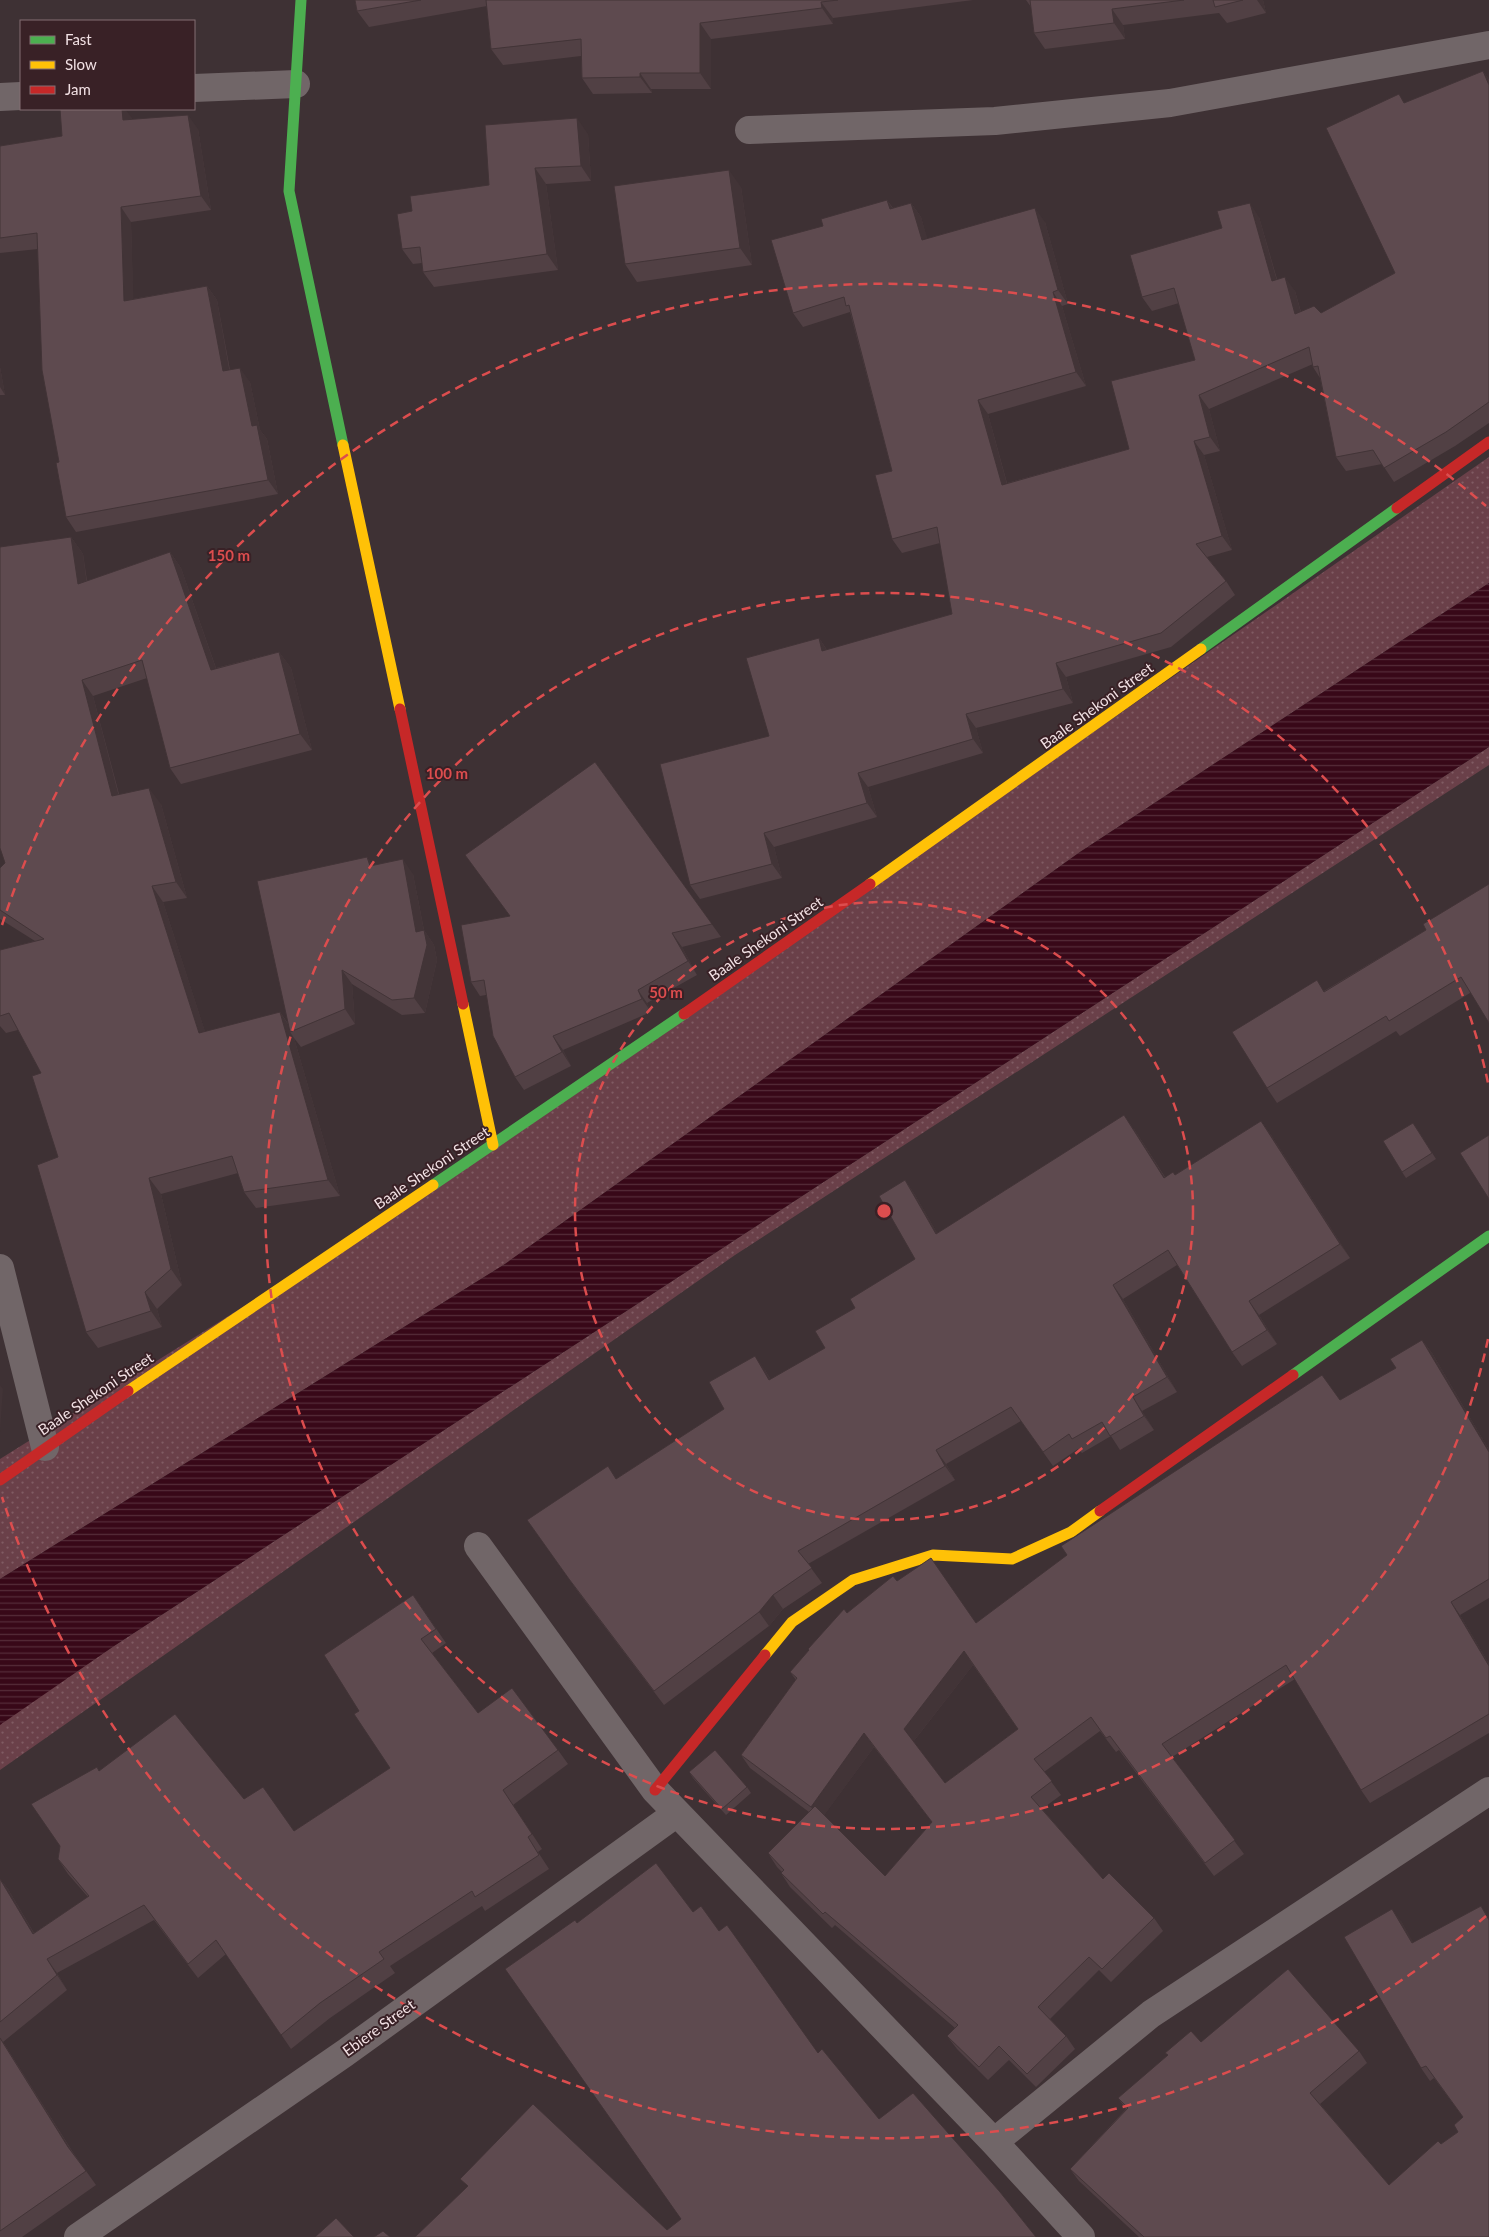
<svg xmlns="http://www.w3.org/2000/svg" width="1489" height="2237" font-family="Lato,sans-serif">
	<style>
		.grass { fill: url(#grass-dots) }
		.water { fill: url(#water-rules) }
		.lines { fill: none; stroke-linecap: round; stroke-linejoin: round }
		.street { stroke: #716668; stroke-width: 28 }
		.fast { stroke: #4caf50; stroke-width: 11 }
		.slow { stroke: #ffc107; stroke-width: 11 }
		.jam { stroke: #c62828; stroke-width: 11 }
		.wall { fill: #514044; fill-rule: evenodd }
		.shaded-wall { fill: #423437 }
		.building { fill: #5e4a4f; stroke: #423437; fill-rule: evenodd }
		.ring { fill: none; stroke: #dc4d4e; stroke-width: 2.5; stroke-dasharray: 9 6 }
		.labels { text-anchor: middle; stroke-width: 4; stroke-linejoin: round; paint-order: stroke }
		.street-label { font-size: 15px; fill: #f2e1e4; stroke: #392126 }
		.centre { fill: #dc4d4e; stroke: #392126; stroke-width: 2.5 }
		.ring-label { font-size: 15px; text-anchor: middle; font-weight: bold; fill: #dc4d4e; stroke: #392126; stroke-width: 4; stroke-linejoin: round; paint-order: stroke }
	</style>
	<defs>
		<pattern id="grass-dots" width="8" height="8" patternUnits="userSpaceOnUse" patternTransform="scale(1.25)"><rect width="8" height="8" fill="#6a4049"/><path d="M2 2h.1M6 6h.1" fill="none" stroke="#805b63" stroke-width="1.8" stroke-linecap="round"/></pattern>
		<pattern id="water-rules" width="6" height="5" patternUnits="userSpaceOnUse" patternTransform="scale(1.25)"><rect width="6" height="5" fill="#380818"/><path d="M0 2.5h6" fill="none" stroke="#552c39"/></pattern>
	</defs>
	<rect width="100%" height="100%" fill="#3e3134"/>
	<path class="grass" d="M 1489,457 L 1489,583 L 1080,852 L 505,1264 L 0,1579 L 0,1459 L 479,1159 Z
		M 1489,747 L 1489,765 L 735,1255 L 0,1770 L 0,1723 L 114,1646 Z"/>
	<path class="water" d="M 1489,583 L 1489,747 L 114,1646 L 0,1725 L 0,1579 L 505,1264 L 1080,852 Z"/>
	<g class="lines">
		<path class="street" d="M 194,88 L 296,84
			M 0,97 L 21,96
			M 749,130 L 995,121 L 1170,103 L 1489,45
			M 0,1268 L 45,1447
			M 478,1546 L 655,1790 L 994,2142 L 1081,2237
			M 994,2142 L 1151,2014 L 1489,1791
			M 78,2237 L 345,2053 L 677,1813"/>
		<path class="fast" d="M 301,0 L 289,191 L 343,445
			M 1201,649 L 1397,508
			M 433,1185 L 684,1014
			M 1293,1375 L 1489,1236"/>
		<path class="slow" d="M 343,445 L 400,709
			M 870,884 L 1201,649
			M 463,1004 L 493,1145
			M 128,1391 L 433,1185
			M 765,1655 L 792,1622 L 853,1580 L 933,1555 L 1012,1559 L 1071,1532 L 1100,1511"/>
		<path class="jam" d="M 1397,508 L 1489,442
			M 400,709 L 463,1004
			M 684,1014 L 870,884
			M 0,1480 L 128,1391
			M 1100,1511 L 1293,1375
			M 655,1790 L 765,1655"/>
	</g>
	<path class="wall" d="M 355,0 L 973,0 L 833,18 L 833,24 L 711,39 L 711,89 L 651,89 L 652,93 L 593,94 L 582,78 L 581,56 L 503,65 L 491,49 L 487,6 L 369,27 L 357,11 Z
		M 1026,0 L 1264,0 L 1263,0 L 1266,13 L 1227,23 L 1219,13 L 1123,25 L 1125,39 L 1045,49 L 1034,33 L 1031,7 Z
		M 1483,71 L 1489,80 L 1489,423 L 1455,446 L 1394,482 L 1382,464 L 1346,471 L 1336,457 L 1320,378 L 1313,367 L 1313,364 L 1209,409 L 1220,451 L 1204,455 L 1232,550 L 1207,557 L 1226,581 L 1235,595 L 1171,647 L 1066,677 L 1073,703 L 976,728 L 983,753 L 868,787 L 877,817 L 774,847 L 782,878 L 700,899 L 690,885 L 769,736 L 819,638 L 827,650 L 952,614 L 940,543 L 902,553 L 892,539 L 892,471 L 850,312 L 803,327 L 793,313 L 823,226 L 887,200 L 893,208 L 911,203 L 921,217 L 927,239 L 1045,222 L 1068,304 L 1062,306 L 1086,386 L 988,414 L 1007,483 L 1129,449 L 1195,360 L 1179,303 L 1152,311 L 1142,297 L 1222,228 L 1259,217 L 1277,279 L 1295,291 L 1301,312 L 1321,313 L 1395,273 L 1405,103 Z
		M 132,118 L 132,119 L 198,129 L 211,210 L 131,222 L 133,299 L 207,286 L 217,300 L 230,370 L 250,382 L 260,430 L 267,439 L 278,494 L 76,532 L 66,517 L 59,462 L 38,249 L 0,253 L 0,146 L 62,136 Z
		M 588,134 L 591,181 L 546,184 L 558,270 L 434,287 L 423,272 L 422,263 L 413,264 L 402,249 L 412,211 L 489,185 Z
		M 741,187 L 752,265 L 637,282 L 625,264 Z
		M 0,367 L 5,395 L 0,395 Z
		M 71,537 L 83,554 L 87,581 L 170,552 L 181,568 L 216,668 L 279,652 L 291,668 L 312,750 L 181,784 L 170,768 L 147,678 L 93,696 L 119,794 L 161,804 L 187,898 L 163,902 L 205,1032 L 280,1012 L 289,1025 L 367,857 L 372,865 L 413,874 L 424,930 L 434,945 L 437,960 L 425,1013 L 402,1015 L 352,984 L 355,1024 L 301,1047 L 294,1038 L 340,1196 L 256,1208 L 244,1192 L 238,1173 L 161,1194 L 182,1285 L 157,1309 L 162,1327 L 98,1348 L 86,1332 L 58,1157 L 41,1073 L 18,1030 L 6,1033 L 0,1026 L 0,950 L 35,941 L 0,919 L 0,868 L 5,863 Z
		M 595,762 L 721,937 L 682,947 L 697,975 L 647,1003 L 651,1012 L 563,1050 L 571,1066 L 524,1090 L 515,1077 L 486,995 L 480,996 L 471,982 L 510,916 Z
		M 1489,884 L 1470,993 L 1400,1036 L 1396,1031 L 1277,1103 L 1267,1088 L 1324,991 L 1426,930 Z
		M 1261,1121 L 1271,1135 L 1350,1258 L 1259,1315 L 1277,1344 L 1242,1366 L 1232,1352 L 1177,1265 L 1123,1299 L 1177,1392 L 1142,1411 L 1154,1430 L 1120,1450 L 1111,1436 L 1082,1453 L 1078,1449 L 1053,1466 L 1021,1421 L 946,1464 L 955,1480 L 808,1564 L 822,1583 L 783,1609 L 769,1626 L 664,1705 L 579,1593 L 527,1520 L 616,1479 L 724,1409 L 765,1370 L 771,1380 L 825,1348 L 855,1308 L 915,1259 L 905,1180 L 915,1195 L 937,1233 L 1134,1129 L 1165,1177 L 1175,1175 Z
		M 1417,1129 L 1436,1159 L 1406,1178 L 1402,1172 Z
		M 1422,1340 L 1432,1353 L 1489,1450 L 1489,1598 L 1460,1615 L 1489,1664 L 1489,1733 L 1370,1803 L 1361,1790 L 1295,1679 L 1172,1757 L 1244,1854 L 1214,1876 L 1119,1750 L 1116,1752 L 1100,1731 L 1044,1772 L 1061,1795 L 1042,1809 L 1103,1879 L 1154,1918 L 1163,1931 L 1111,1982 L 1099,1970 L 1050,2019 L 1066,2036 L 1075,2049 L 1036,2087 L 1009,2060 L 988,2080 L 957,2049 L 947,2036 L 955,2028 L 835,1925 L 832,1928 L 790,1887 L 781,1873 L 782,1872 L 777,1867 L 768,1853 L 809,1812 L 750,1768 L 741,1755 L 796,1680 L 790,1672 L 847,1613 L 897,1581 L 976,1623 L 1340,1400 L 1396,1368 ZM 973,1665 L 1018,1729 L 945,1783 L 913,1742 ZM 874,1747 L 932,1822 L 885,1876 L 824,1815 Z
		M 413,1595 L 446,1643 L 432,1653 L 478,1713 L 558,1750 L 568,1764 L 513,1805 L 542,1849 L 538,1852 L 549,1869 L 485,1911 L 482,1906 L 390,1966 L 395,1973 L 330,2018 L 291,2049 L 226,1954 L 198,1978 L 154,1920 L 57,1973 L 67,1990 L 3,2042 L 74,2154 L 96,2185 L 22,2237 L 0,2237 L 0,1879 L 8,1889 L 34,1933 L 88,1897 L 68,1874 L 58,1859 L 99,1771 L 244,1799 L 294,1831 L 390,1768 L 359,1711 Z
		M 689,1772 L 747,1787 L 751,1793 L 726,1815 L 693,1778 Z
		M 1481,1906 L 1489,2237 L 1139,2237 L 1079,2181 L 1070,2169 L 1126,2109 L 1118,2098 L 1201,2042 L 1359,2051 L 1367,2063 L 1320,2104 L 1389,2185 L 1441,2144 L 1458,2132 L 1463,2117 L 1434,2078 L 1430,2081 L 1421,2068 L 1401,1921 L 1413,1943 Z"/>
	<path class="shaded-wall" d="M 1257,0 L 1263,0 L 1266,13 Z
		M 821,2 L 833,18 L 833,24 L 822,8 Z
		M 1112,9 L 1123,25 L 1125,39 L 1114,23 Z
		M 700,23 L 711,39 L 711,89 L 700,73 Z
		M 1483,71 L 1489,80 L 1489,85 Z
		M 640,73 L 651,89 L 652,93 L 640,77 Z
		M 122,109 L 125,109 L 132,118 L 133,134 L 123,120 Z
		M 188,115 L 198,129 L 211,210 L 201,196 Z
		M 577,118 L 588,134 L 591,181 L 581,166 Z
		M 535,168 L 546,184 L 558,270 L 547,254 Z
		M 729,170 L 741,187 L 752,265 L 740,248 Z
		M 887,200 L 897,215 L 890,209 Z
		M 911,203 L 921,217 L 932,254 L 922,240 Z
		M 1250,203 L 1259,217 L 1281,295 L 1272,281 Z
		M 121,207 L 131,222 L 134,315 L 124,301 Z
		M 1035,208 L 1045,222 L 1068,304 L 1058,290 Z
		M 1285,277 L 1295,291 L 1305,328 L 1295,314 Z
		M 207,286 L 217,300 L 232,385 L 223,371 Z
		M 1053,292 L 1062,306 L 1086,386 L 1076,372 Z
		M 0,367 L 5,395 L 0,387 Z
		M 240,368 L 250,382 L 260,430 L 267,439 L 278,494 L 268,480 L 252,426 Z
		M 1199,395 L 1209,409 L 1220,451 L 1210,437 Z
		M 978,400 L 988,414 L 1011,499 L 1002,485 Z
		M 1194,441 L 1204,455 L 1232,550 L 1222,536 Z
		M 71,537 L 83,554 L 89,600 L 78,584 Z
		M 170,552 L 181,568 L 222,686 L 211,670 Z
		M 819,638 L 828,652 L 822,651 Z
		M 279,652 L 291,668 L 312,750 L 300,734 Z
		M 1056,663 L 1066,677 L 1073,703 L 1063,689 Z
		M 82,680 L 93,696 L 123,812 L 112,796 Z
		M 966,714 L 976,728 L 983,753 L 973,739 Z
		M 858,773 L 868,787 L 877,817 L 867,803 Z
		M 149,788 L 161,804 L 187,898 L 176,882 Z
		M 764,833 L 774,847 L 782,878 L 772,864 Z
		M 367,857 L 377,872 L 370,866 Z
		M 403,859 L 413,874 L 427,946 L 416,932 Z
		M 152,886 L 163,902 L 211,1050 L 199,1033 Z
		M 424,930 L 434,945 L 437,960 L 425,1013 L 414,998 Z
		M 672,933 L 682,947 L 697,975 L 688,961 Z
		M 342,970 L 352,984 L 355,1024 L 345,1009 Z
		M 638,990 L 647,1003 L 651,1012 L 642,999 Z
		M 280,1012 L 291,1029 L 290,1032 L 294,1038 L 340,1196 L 328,1180 Z
		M 553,1036 L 563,1050 L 571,1066 L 562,1052 Z
		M 1124,1115 L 1134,1129 L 1174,1192 L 1164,1178 Z
		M 1261,1121 L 1271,1135 L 1350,1258 L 1340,1244 Z
		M 149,1178 L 161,1194 L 182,1285 L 171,1269 Z
		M 905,1180 L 915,1195 L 946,1248 L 936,1234 Z
		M 1113,1285 L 1123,1299 L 1177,1392 L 1167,1377 Z
		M 145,1292 L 157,1309 L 162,1327 L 151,1311 Z
		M 1249,1301 L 1259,1315 L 1277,1344 L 1267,1330 Z
		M 1422,1340 L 1432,1353 L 1489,1450 L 1489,1452 Z
		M 755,1356 L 765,1370 L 779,1394 L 769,1380 Z
		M 0,1385 L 3,1389 L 0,1432 Z
		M 1133,1397 L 1142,1411 L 1154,1430 L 1144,1416 Z
		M 936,1450 L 946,1464 L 955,1480 L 945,1466 Z
		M 773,1595 L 783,1609 L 769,1626 L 759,1612 Z
		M 1451,1602 L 1460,1615 L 1489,1664 L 1489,1666 Z
		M 964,1651 L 973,1665 L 913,1742 L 904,1729 Z
		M 864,1733 L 874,1747 L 820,1821 L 811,1807 Z
		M 0,1879 L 8,1889 L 43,1949 L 33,1934 Z
		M 1481,1906 L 1489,1917 L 1489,1920 Z
		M 1392,1909 L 1401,1921 L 1421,1955 L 1412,1943 Z
		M 47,1959 L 57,1973 L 67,1990 L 57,1975 Z
		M 0,2037 L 3,2042 L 78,2161 L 68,2147 Z"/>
	<path class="building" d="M 355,0 L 421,0 L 357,11 Z
		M 486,0 L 838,0 L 821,2 L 822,8 L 700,23 L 700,73 L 640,73 L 640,77 L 582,78 L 581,39 L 491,49 Z
		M 1030,0 L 1184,0 L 1112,9 L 1114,23 L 1034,33 Z
		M 1213,0 L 1243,0 L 1215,7 Z
		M 1483,71 L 1489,85 L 1489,402 L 1446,432 L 1384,468 L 1373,450 L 1336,457 L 1318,366 L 1313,367 L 1309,347 L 1199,395 L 1210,437 L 1194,441 L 1222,536 L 1196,544 L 1226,581 L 1161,633 L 1056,663 L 1063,689 L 966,714 L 973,739 L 858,773 L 867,803 L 764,833 L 772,864 L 690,885 L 660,764 L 769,736 L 746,658 L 819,638 L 822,651 L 952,614 L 937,527 L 892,539 L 875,475 L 892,471 L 849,305 L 846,306 L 844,297 L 793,313 L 771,240 L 823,226 L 821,219 L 887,200 L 890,209 L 911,203 L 922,240 L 1035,208 L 1058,290 L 1053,292 L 1076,372 L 978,400 L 1002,485 L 1129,449 L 1111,381 L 1195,360 L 1174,288 L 1142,297 L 1130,255 L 1222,228 L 1217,211 L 1250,203 L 1272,281 L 1285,277 L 1295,314 L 1314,306 L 1321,313 L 1395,273 L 1326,128 L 1399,94 L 1404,103 Z
		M 60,109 L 122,109 L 123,120 L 188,115 L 201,196 L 121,207 L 124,301 L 207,286 L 223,371 L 240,368 L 252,426 L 257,425 L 268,480 L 66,517 L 56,463 L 59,462 L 42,370 L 37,233 L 0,238 L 0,146 L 62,136 Z
		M 577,118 L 581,166 L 535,168 L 547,254 L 423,272 L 420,247 L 402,249 L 397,214 L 412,211 L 410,196 L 489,185 L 485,125 Z
		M 729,170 L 740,248 L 625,264 L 614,186 Z
		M 71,537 L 78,584 L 170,552 L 211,670 L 279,652 L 300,734 L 170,768 L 142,660 L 82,680 L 112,796 L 149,788 L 176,882 L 152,886 L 199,1033 L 280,1012 L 328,1180 L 244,1192 L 232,1156 L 149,1178 L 171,1269 L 145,1292 L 151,1311 L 86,1332 L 37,1165 L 58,1157 L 32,1076 L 41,1073 L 9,1013 L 0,1016 L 0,950 L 44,939 L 0,910 L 0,868 L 5,863 L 0,848 L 0,547 Z
		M 595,762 L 712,924 L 672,933 L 688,961 L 638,990 L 642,999 L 553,1036 L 562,1052 L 515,1077 L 493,1036 L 484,980 L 471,982 L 461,925 L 510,916 L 465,855 Z
		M 367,857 L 370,866 L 403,859 L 416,932 L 424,930 L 427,945 L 414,998 L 392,1000 L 342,970 L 345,1009 L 290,1032 L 257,881 Z
		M 1489,884 L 1489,1023 L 1461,977 L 1389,1021 L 1386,1016 L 1267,1088 L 1232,1032 L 1317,980 L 1324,992 L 1426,930 L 1423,924 Z
		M 1124,1115 L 1164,1178 L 1173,1172 L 1175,1175 L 1261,1121 L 1340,1244 L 1249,1301 L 1267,1330 L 1232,1352 L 1168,1250 L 1113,1285 L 1167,1377 L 1133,1397 L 1144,1416 L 1110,1436 L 1102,1422 L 1072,1439 L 1069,1434 L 1043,1452 L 1011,1407 L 936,1450 L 945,1466 L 798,1551 L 812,1568 L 773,1595 L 759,1612 L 654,1691 L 569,1579 L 527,1520 L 608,1466 L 616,1479 L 724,1409 L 709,1382 L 755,1356 L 769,1380 L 825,1348 L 815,1331 L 855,1308 L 850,1299 L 915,1259 L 879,1196 L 905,1180 L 936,1234 Z
		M 1413,1123 L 1432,1153 L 1402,1172 L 1383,1141 Z
		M 1489,1135 L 1489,1199 L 1460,1153 Z
		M 1422,1340 L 1489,1452 L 1489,1579 L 1451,1602 L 1489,1666 L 1489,1714 L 1361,1790 L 1286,1665 L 1162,1744 L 1235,1840 L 1205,1863 L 1110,1736 L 1106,1738 L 1091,1717 L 1034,1759 L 1052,1781 L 1031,1797 L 1103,1879 L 1109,1873 L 1154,1918 L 1102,1969 L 1089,1957 L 1038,2007 L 1066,2036 L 1027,2074 L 999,2046 L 979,2067 L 947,2036 L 958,2025 L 825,1912 L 823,1914 L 781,1873 L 784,1870 L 768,1853 L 815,1806 L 885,1876 L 932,1822 L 864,1733 L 811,1807 L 741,1755 L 797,1678 L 790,1672 L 809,1650 L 808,1649 L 844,1609 L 847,1613 L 893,1576 L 897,1581 L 931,1558 L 976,1623 L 1067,1555 L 1061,1546 L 1322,1375 L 1340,1400 L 1396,1368 L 1390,1359 ZM 964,1651 L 1018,1729 L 945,1783 L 904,1729 Z
		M 413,1595 L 436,1629 L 421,1639 L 478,1713 L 512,1688 L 558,1750 L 503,1790 L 532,1834 L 528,1837 L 539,1855 L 475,1897 L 472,1891 L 379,1952 L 384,1959 L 320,2003 L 281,2035 L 216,1940 L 188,1964 L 144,1905 L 47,1959 L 57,1975 L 0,2022 L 0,1879 L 33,1934 L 89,1896 L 58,1859 L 60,1846 L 31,1804 L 97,1767 L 99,1771 L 175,1714 L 244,1799 L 263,1787 L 294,1831 L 390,1768 L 354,1714 L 359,1711 L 324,1655 Z
		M 715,1750 L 747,1787 L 722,1809 L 689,1772 Z
		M 656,1863 L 693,1912 L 701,1906 L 719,1931 L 727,1925 L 818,2053 L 822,2049 L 879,2119 L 913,2093 L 1000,2192 L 1036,2237 L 415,2237 L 468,2186 L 460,2179 L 533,2104 L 667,2230 L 681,2219 L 505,1969 L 575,1920 L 577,1923 Z
		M 1481,1906 L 1489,1920 L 1489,2237 L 1144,2237 L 1070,2169 L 1128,2108 L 1118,2098 L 1168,2055 L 1165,2053 L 1191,2031 L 1201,2042 L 1288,1969 L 1359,2051 L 1310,2093 L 1389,2185 L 1438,2141 L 1441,2144 L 1458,2132 L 1454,2125 L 1463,2117 L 1426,2066 L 1421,2068 L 1344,1937 L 1392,1909 L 1412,1943 Z
		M 0,2038 L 68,2147 L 86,2171 L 0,2231 Z
		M 336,2218 L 354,2237 L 315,2237 Z
		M 383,2231 L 390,2237 L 374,2237 Z"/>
	<g class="ring">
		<circle cx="884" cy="1211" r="309"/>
		<path d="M1488 1339A618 618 0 1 1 1488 1083"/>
		<path d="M1486 1916A927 927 0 0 1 2 1497M2 925A927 927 0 0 1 1486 506"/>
	</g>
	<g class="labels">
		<g class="street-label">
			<text transform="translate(1097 706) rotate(-36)" y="5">Baale Shekoni Street</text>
			<text transform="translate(766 939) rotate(-35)" y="5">Baale Shekoni Street</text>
			<text transform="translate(432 1168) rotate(-34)" y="5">Baale Shekoni Street</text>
			<text transform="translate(96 1394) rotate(-34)" y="5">Baale Shekoni Street</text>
			<text transform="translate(379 2028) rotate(-36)" y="5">Ebiere Street</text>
		</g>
	</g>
	<circle cx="884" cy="1211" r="8" class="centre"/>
	<g class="ring-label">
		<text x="229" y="561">150 m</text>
		<text x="447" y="779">100 m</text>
		<text x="666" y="998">50 m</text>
	</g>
	<rect x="20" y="20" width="175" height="90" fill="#392126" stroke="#836e72"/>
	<rect x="30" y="36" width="25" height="8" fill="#4caf50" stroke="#836e72"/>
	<text x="65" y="45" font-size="15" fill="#f2e1e4">Fast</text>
	<rect x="30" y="61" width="25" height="8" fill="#ffc107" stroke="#836e72"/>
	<text x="65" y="70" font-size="15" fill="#f2e1e4">Slow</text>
	<rect x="30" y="86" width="25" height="8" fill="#c62828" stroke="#836e72"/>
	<text x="65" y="95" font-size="15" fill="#f2e1e4">Jam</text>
</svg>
